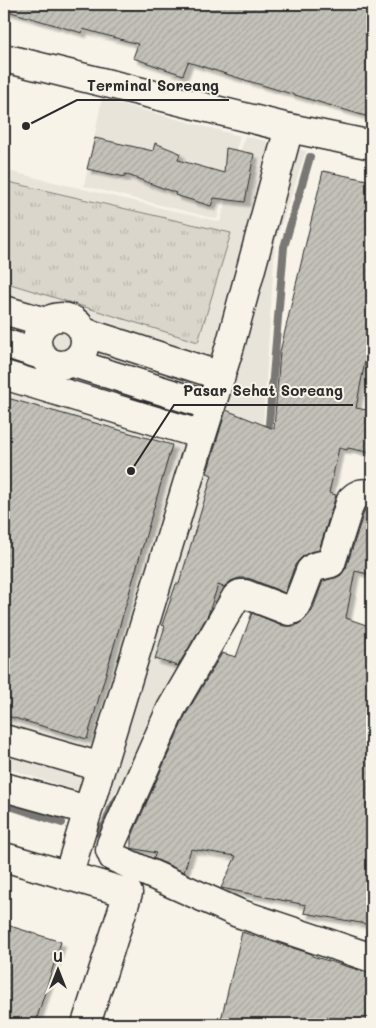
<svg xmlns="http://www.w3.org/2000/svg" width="376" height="1028" font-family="Mali,sans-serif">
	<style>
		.built { fill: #e8e4da }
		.grass { fill: url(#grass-tufts); stroke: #82807c }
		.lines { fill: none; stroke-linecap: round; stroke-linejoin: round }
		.stream { stroke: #7a7874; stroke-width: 8 }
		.building { fill: url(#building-hatch); stroke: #2b2b2b; filter: url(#shadow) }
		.minor-casing { stroke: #2b2b2b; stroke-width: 31 }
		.major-casing { stroke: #2b2b2b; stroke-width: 31 }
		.minor { stroke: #f7f3e8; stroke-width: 28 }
		.major { stroke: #f7f3e8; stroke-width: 28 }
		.leader { fill: none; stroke: #2b2b2b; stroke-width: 2 }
		.callout-dot { fill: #2b2b2b; stroke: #f7f3e8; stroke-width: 2 }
		.callout-label { font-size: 15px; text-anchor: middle; font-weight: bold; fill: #2b2b2b; stroke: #f7f3e8; stroke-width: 4; stroke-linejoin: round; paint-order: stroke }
	</style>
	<defs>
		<pattern id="grass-tufts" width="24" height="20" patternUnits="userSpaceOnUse" patternTransform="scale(1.25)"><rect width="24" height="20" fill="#dad6cc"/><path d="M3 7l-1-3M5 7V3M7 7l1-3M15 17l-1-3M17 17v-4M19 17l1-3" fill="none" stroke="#bbb8af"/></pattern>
		<pattern id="building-hatch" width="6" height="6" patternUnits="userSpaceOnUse" patternTransform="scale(1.25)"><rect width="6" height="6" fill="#c4c1b9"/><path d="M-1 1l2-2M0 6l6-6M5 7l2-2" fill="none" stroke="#a9a69f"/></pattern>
		<filter id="shadow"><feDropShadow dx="4.5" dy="4.5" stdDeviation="1" flood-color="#0004"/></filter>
	</defs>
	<rect width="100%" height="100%" fill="#f7f3e8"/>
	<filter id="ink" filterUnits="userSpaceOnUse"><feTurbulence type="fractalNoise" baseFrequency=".02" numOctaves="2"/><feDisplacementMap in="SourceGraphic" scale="10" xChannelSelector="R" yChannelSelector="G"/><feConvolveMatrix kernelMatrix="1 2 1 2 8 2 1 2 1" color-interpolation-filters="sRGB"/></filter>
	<g filter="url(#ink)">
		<path class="built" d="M 102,99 L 240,136 L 217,219 L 84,186 Z
			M 245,136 L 306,151 L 275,244 L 261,453 L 258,547 L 110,802 L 4,767 L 4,170 L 220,222 Z"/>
		<path class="grass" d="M 4,181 L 231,233 L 198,342 L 4,282 Z"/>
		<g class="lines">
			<path class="stream" d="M 268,436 L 284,247 L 310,157
				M 4,804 L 62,823
				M 88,832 L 95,833 L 105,825 L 111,809 L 117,799"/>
		</g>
		<path class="building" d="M 4,4 L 360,4 L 358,9 L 372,12 L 372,118 L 245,80 L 188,62 L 183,75 L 133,58 L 138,44 L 83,29 L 82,33 L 4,10 Z
			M 95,138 L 153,151 L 155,143 L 180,153 L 178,160 L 224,173 L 226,148 L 254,154 L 245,202 L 214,198 L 211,206 L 175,195 L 176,193 L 125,174 L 125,177 L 87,169 Z
			M 323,171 L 372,181 L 372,325 L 356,408 L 372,411 L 372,453 L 348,448 L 347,450 L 339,448 L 329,493 L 336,495 L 319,550 L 310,552 L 303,556 L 299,560 L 295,565 L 285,593 L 251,579 L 245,578 L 239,578 L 231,581 L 224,587 L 218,585 L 208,615 L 178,666 L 155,659 L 165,626 L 162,625 L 176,584 L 179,584 L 212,475 L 207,473 L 226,410 L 274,429 L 280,352 Z
			M 4,397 L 172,445 L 87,739 L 4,715 Z
			M 365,509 L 372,509 L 372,554 L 368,574 L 355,571 L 346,618 L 372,627 L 372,925 L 304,913 L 306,905 L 221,888 L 236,856 L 191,849 L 184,872 L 153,858 L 156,853 L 131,848 L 131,838 L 185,716 L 222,653 L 236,657 L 252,613 L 284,626 L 295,626 L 300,623 L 306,618 L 312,611 L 323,581 L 335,578 L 341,575 L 346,568 Z
			M 4,924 L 61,942 L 35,1024 L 4,1024 Z
			M 242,932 L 312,954 L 312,956 L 372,974 L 372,1002 L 365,1024 L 286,1024 L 267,1022 L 266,1024 L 220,1024 Z"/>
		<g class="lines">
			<defs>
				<path id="minor" d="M 4,310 L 45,322
					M37 341a24 24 0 1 1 48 0a24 24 0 1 1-48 0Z
					M 84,332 L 221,376
					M 4,343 L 41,355
					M 73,363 L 211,406
					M 4,375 L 202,435
					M 372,494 C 363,492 358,493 351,500 L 331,563 L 314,567 L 310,571 L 297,605 L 294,609 L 289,611 L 245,594 L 240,594 L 236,597 L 171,709 L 111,844 L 110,850 L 113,857 L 238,913 L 372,958
					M 4,739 L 101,767
					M 4,787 L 87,810
					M 4,857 L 128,893 L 86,1024
					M 68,876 L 202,435 L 230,346 L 289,128"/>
				<path id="major" d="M 4,58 L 289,128 L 372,145"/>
			</defs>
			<use href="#minor" class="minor-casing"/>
			<use href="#major" class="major-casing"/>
			<use href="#minor" class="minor"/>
			<use href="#major" class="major"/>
		</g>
	</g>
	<path class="leader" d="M26 126L77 100H229M131 471L174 405H353"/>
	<g class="callout-dot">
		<circle cx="26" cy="126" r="5"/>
		<circle cx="131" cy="471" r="5"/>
	</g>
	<g class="callout-label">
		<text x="153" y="91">Terminal Soreang</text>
		<text x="263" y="396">Pasar Sehat Soreang</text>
	</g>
	<rect width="376" height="1028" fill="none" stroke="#f7f3e8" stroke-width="20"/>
	<rect x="10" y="10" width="356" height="1008" fill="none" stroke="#2b2b2b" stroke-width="2" filter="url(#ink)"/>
	<g transform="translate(58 970)" stroke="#f7f3e8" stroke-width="4" paint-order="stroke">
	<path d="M0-4L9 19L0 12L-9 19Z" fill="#2b2b2b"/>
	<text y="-8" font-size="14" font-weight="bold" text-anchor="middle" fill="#2b2b2b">U</text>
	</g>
</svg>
